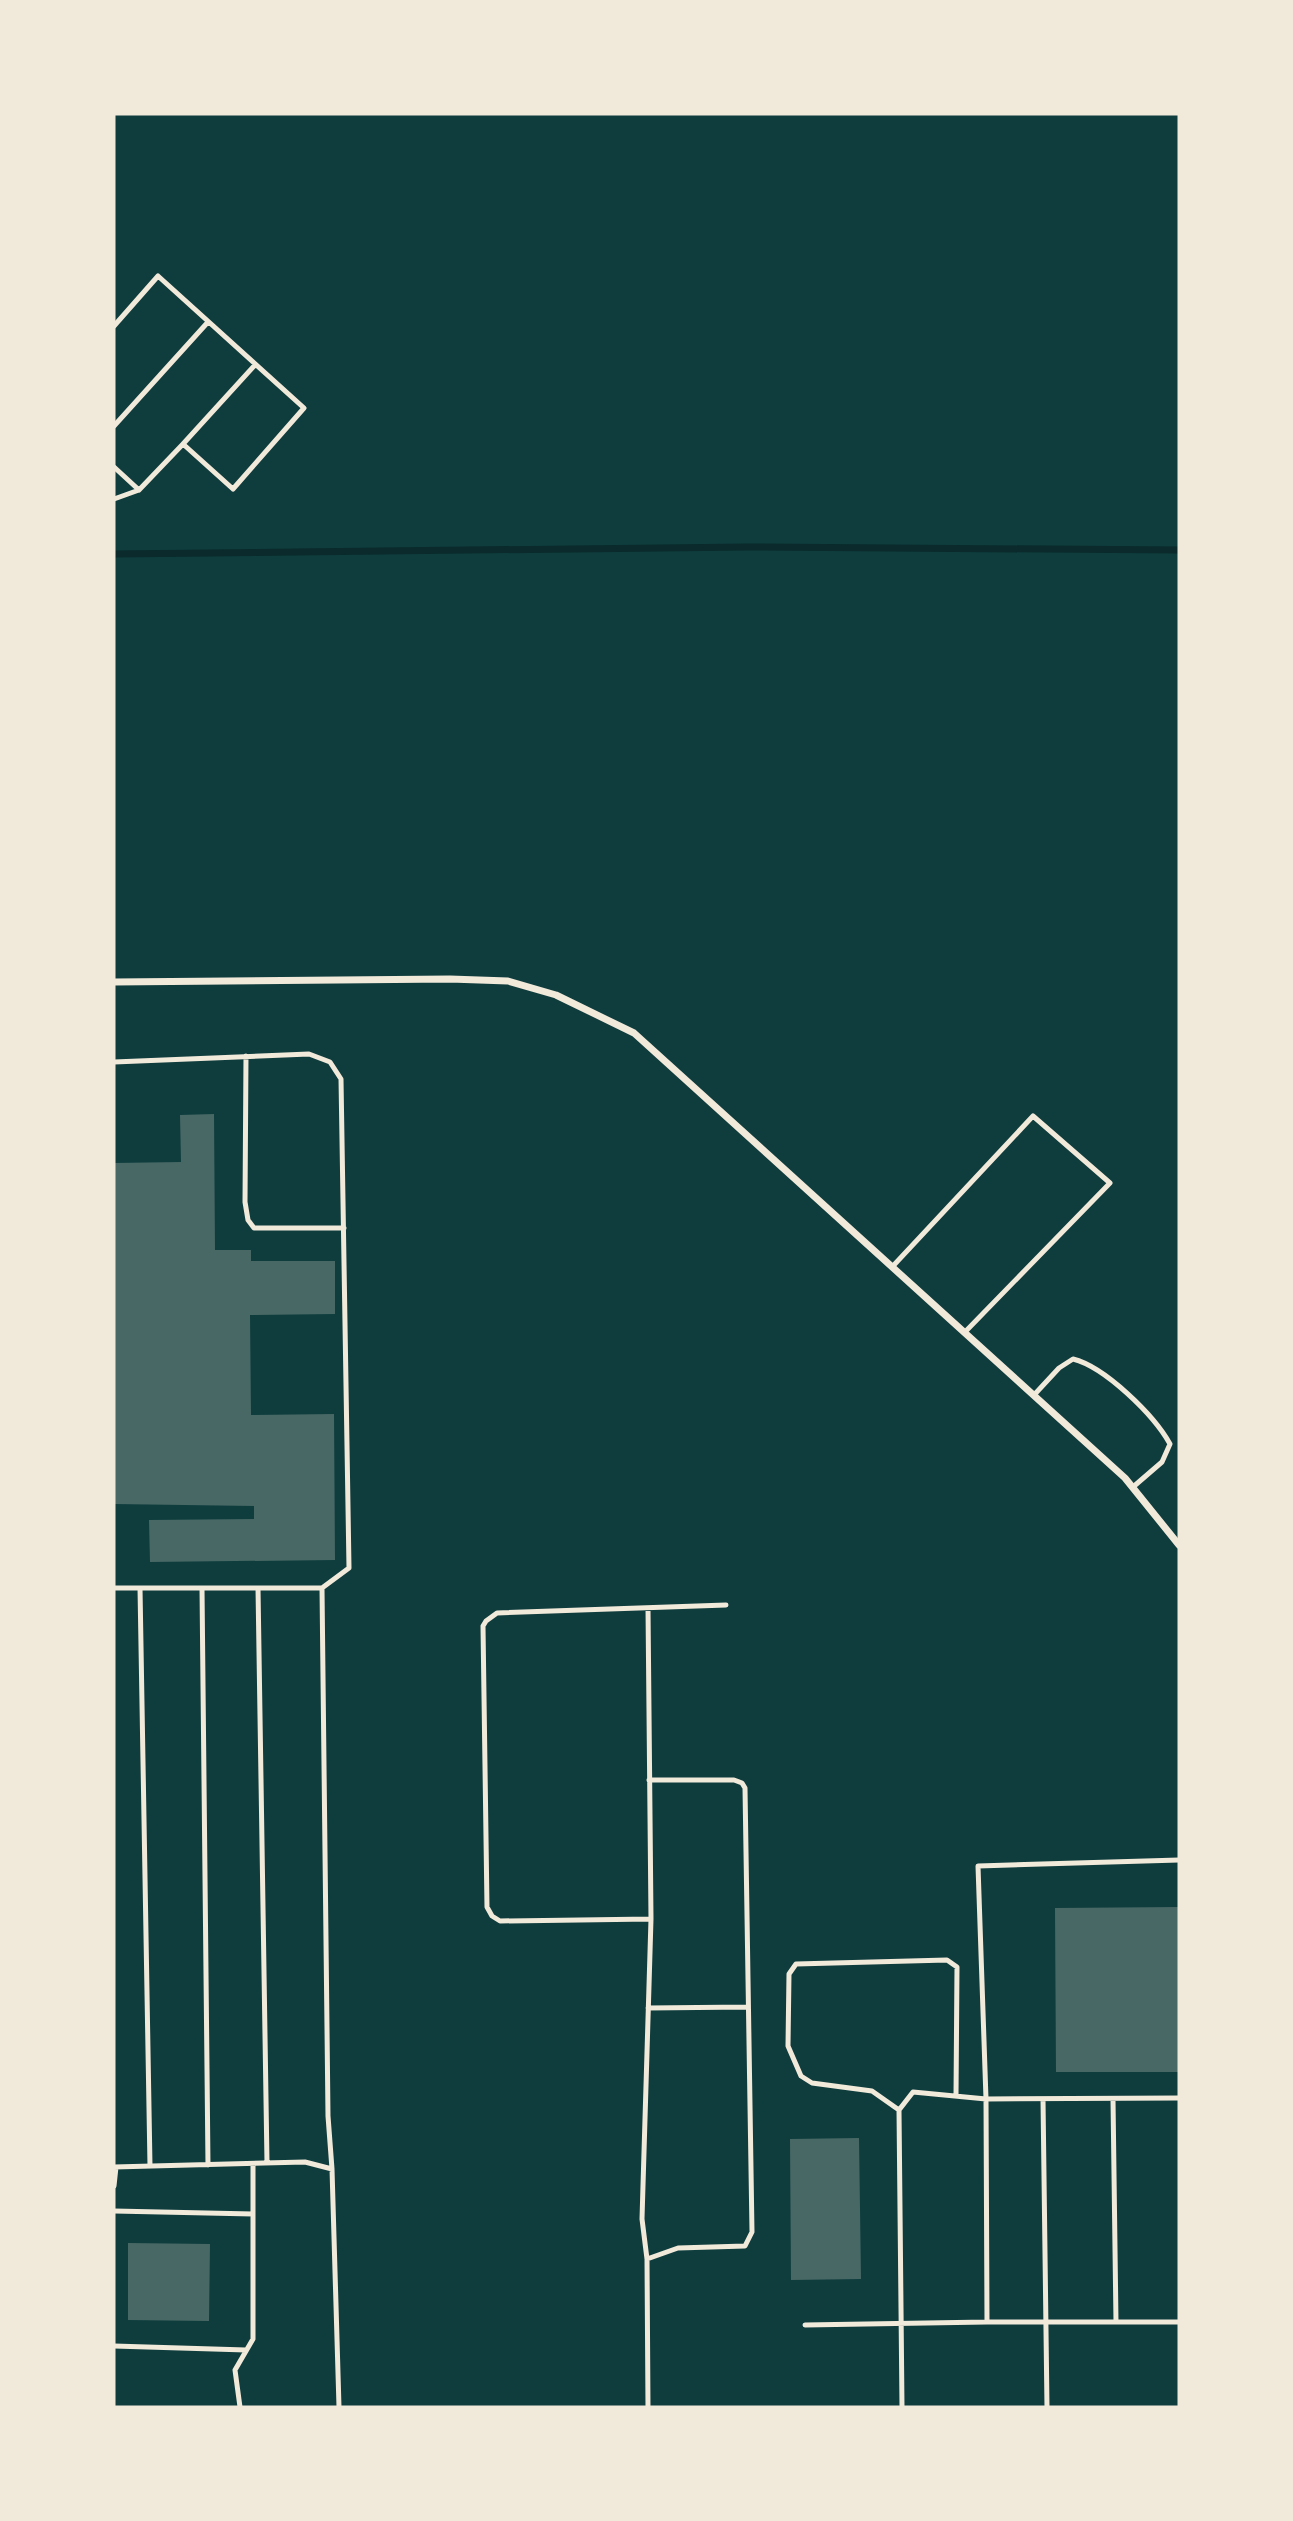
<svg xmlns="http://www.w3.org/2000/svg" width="1293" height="2521" font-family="Poppins,sans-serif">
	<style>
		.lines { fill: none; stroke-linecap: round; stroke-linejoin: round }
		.stream { stroke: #0a2a2b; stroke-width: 7 }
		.building { fill: #486865 }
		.service { stroke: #f1e9da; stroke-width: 5 }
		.minor { stroke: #f1e9da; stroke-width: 7 }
	</style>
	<rect width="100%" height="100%" fill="#0f3d3e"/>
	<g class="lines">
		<path class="stream" d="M 114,554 L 747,547 L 1179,550"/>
	</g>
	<path class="building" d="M 214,1114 L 215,1250 L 251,1250 L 251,1261 L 335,1261 L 335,1314 L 250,1315 L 251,1415 L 334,1414 L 335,1560 L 150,1562 L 149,1520 L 254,1519 L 254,1506 L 114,1504 L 114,1163 L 181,1162 L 180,1115 Z
		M 1179,1907 L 1179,2072 L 1056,2072 L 1055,1908 Z
		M 859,2138 L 861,2279 L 791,2280 L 790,2139 Z
		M 128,2243 L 210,2244 L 209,2321 L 128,2320 Z"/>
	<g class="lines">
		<path class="service" d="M 114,326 L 158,276 L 304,408 L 233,489 L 183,444 L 139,490 L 114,499
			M 114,426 L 208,322
			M 183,444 L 255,365
			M 114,467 L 139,490
			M 246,1056 L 245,1202 L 248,1220 L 254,1228 L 344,1228
			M 114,1062 L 309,1054 L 330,1062 L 341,1079 L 349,1568 L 322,1588
			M 893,1266 L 1033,1116 L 1110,1183 L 965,1332
			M 1034,1395 L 1059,1368 L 1073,1359 C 1105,1367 1154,1415 1170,1444 L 1162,1462 L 1133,1487
			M 114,1588 L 322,1588 L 328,2116 L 332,2169 L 305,2162 L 114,2167
			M 140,1588 L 150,2166
			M 202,1588 L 208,2165
			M 258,1588 L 267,2163
			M 648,1608 L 651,1919 L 642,2219 L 647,2259 L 648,2407
			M 651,1919 L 500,1921 L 492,1916 L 487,1907 L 483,1626 L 486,1621 L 497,1613 L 726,1605
			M 648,2008 L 747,2007
			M 1179,2098 L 986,2099 L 987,2322 L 1179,2322
			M 1043,2099 L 1047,2407
			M 1113,2099 L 1116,2322
			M 899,2110 L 872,2091 L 812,2083 L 801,2076 L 788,2046 L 789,1974 L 796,1964 L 947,1960 L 957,1967 L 956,2096
			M 332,2169 L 339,2407
			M 114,2186 L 116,2167
			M 114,2211 L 253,2214
			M 647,2259 L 678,2248 L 745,2246 L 752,2232 L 745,1788 L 742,1783 L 734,1780 L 649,1780
			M 805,2325 L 987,2322
			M 114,2346 L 246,2350
			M 240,2407 L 235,2370 L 253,2339 L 253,2164
			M 902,2407 L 899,2110 L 913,2092 L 986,2099 L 978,1866 L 1179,1860"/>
		<path class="minor" d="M 114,982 L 450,979 L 508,981 L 556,995 L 634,1033 L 1125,1478 L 1179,1545"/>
	</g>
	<rect width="1293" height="2521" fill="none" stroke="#f1e9da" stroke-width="231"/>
</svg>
